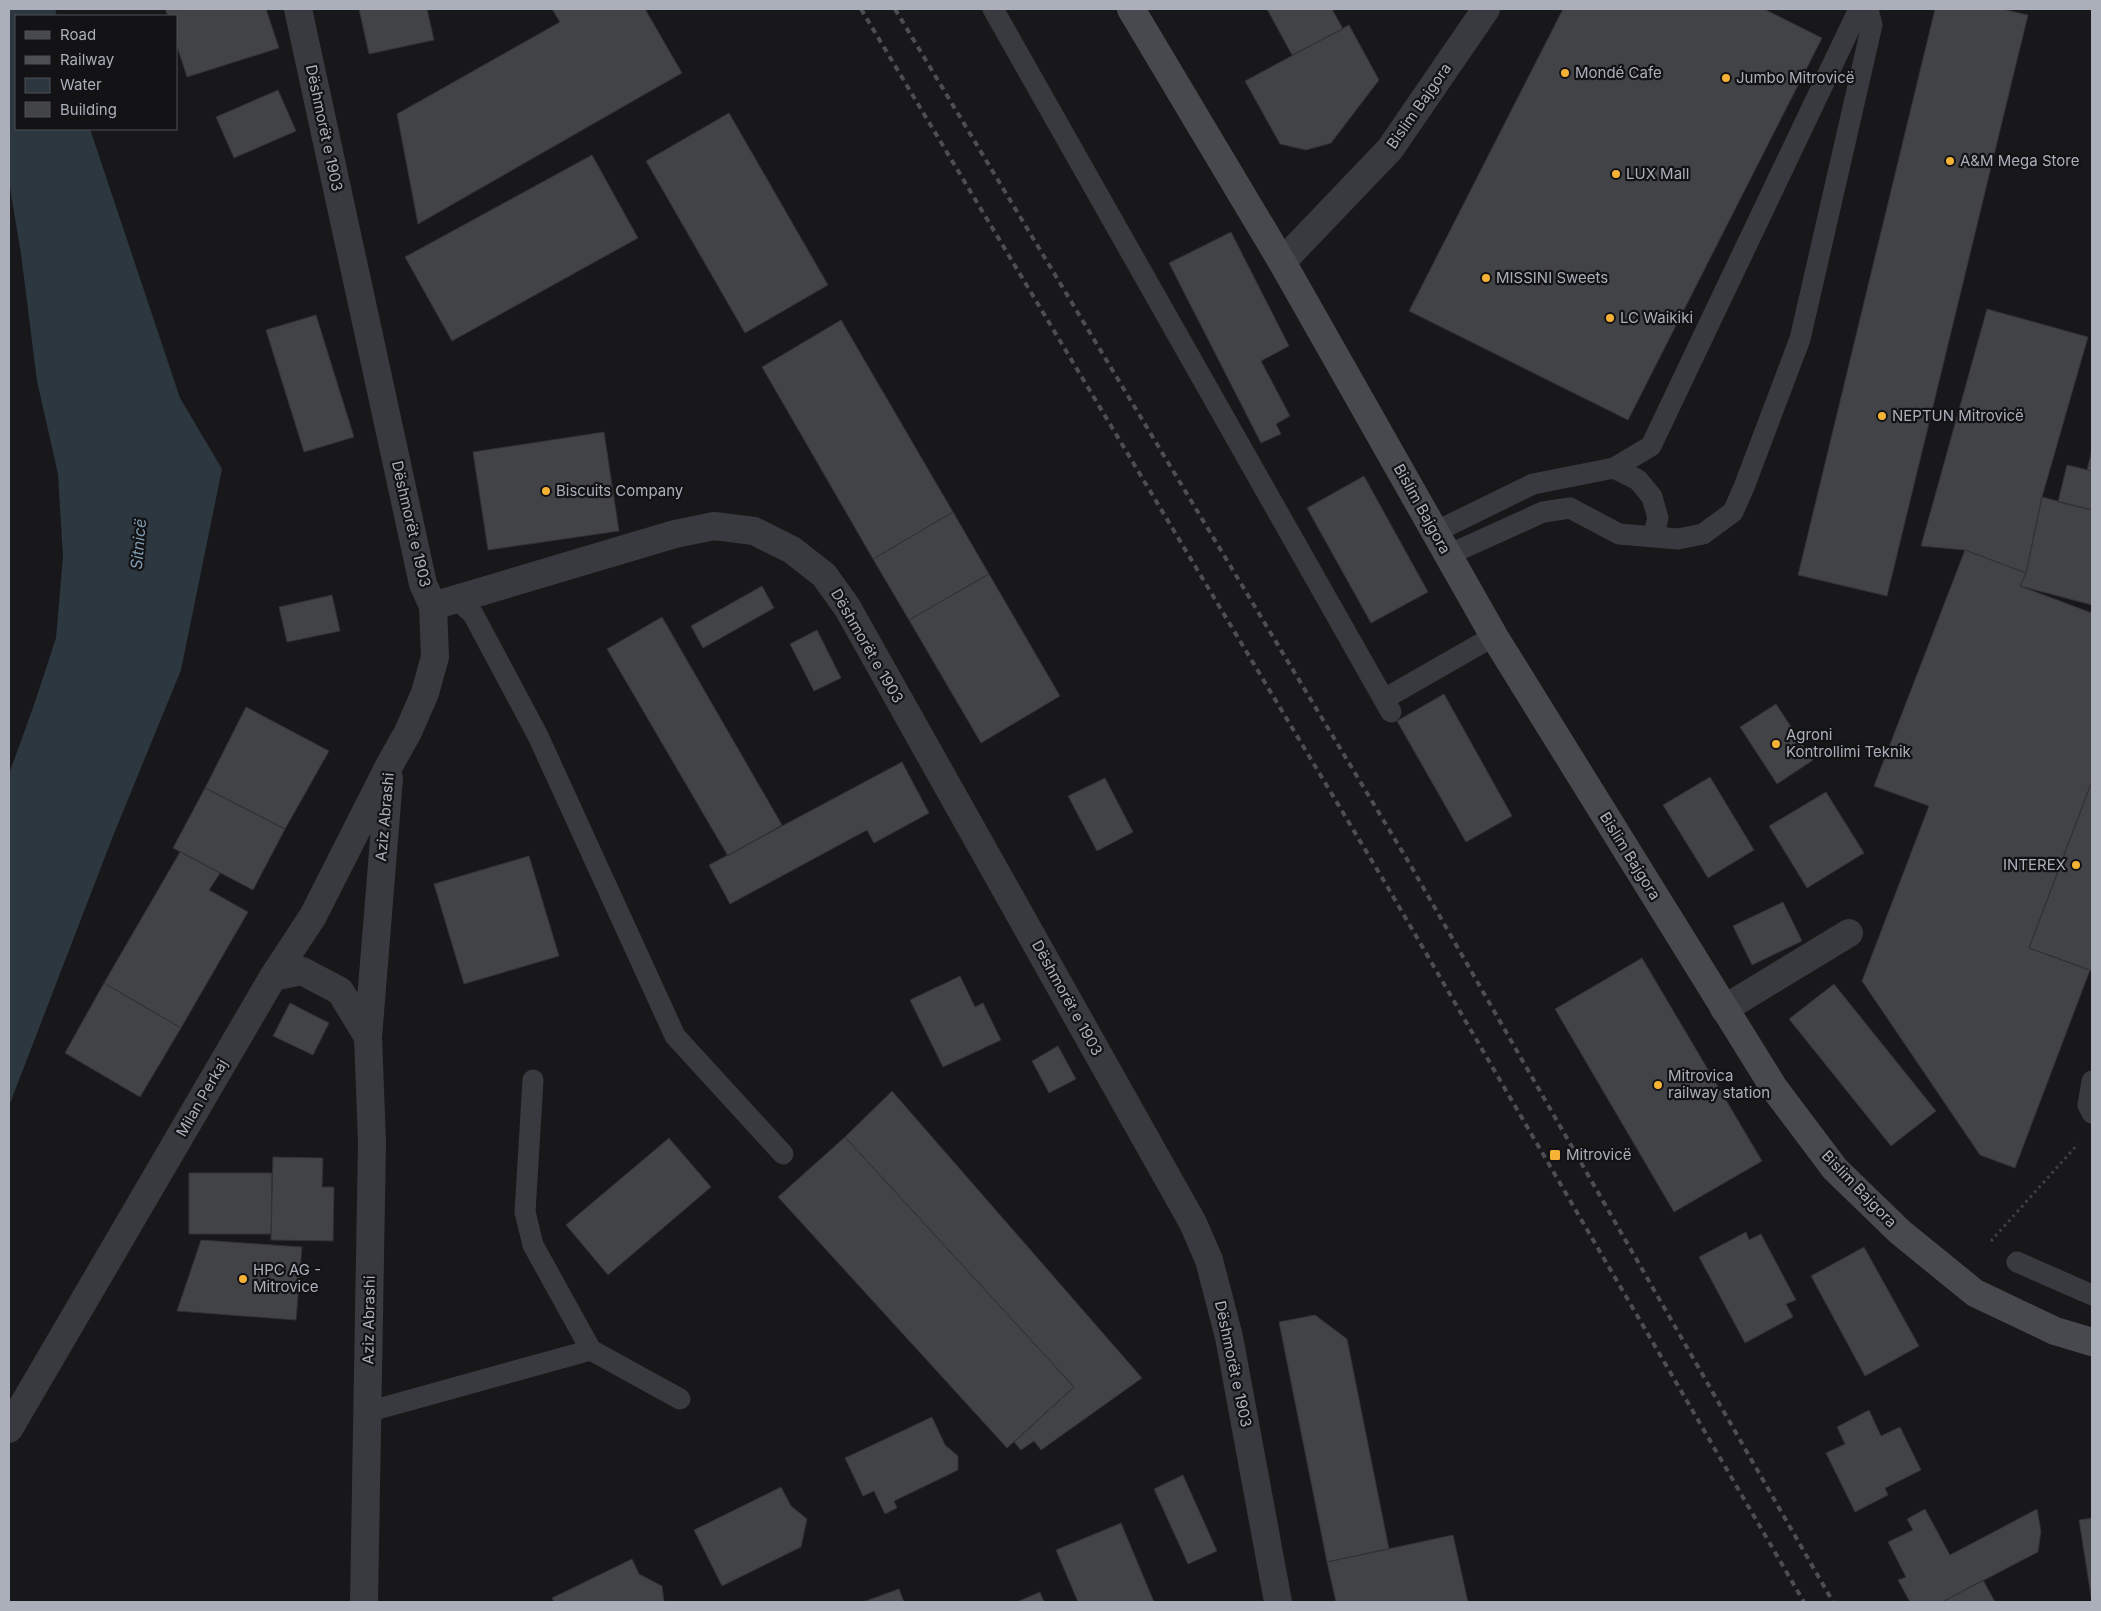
<svg xmlns="http://www.w3.org/2000/svg" width="2101" height="1611" font-family="Inter,sans-serif">
	<style>
		.water { fill: #2d373f }
		.building { fill: #424347; stroke: #323236 }
		.lines { fill: none; stroke-linecap: round; stroke-linejoin: round }
		.path { stroke: #3f4146; stroke-width: 3; stroke-dasharray: 2.5 4; stroke-linecap: butt }
		.service { stroke: #393a3f; stroke-width: 21 }
		.minor { stroke: #393a3f; stroke-width: 28 }
		.secondary { stroke: #47494f; stroke-width: 28 }
		.rail { stroke: #4c4e54; stroke-width: 4; stroke-dasharray: 6 5; stroke-linecap: butt }
		.poi-dot { fill: #f5b235; stroke: #131315; stroke-width: 2 }
		.labels { text-anchor: middle; stroke-width: 4.5; stroke-linejoin: round; paint-order: stroke }
		.poi-label { font-size: 15px; fill: #aaafba; stroke: #131315; text-anchor: start }
		.street-label { font-size: 15px; fill: #aaafba; stroke: #131315 }
		.water-label { font-size: 16px; font-style: italic; fill: #819db5; stroke: #131315 }
	</style>
	<rect width="100%" height="100%" fill="#18181a"/>
	<path class="water" d="M 9,9 L 55,9 L 57,16 L 16,16 L 16,129 L 90,129 L 180,398 L 222,469 L 181,670 L 113,836 L 9,1106 L 9,774 L 34,705 L 56,638 L 63,557 L 58,474 L 37,381 L 21,254 L 9,182 Z"/>
	<path class="building" d="M 165,9 L 266,9 L 279,48 L 187,77 L 176,43 L 176,16 L 168,16 Z
		M 359,9 L 427,9 L 434,40 L 369,54 Z
		M 552,9 L 645,9 L 682,73 L 418,224 L 397,114 L 560,22 Z
		M 1267,9 L 1332,9 L 1343,29 L 1292,55 Z
		M 1563,9 L 1764,9 L 1822,38 L 1628,420 L 1409,311 Z
		M 1935,9 L 2002,9 L 2028,15 L 1887,596 L 1798,575 Z
		M 1349,25 L 1379,80 L 1331,143 L 1306,150 L 1280,144 L 1245,81 Z
		M 278,90 L 296,131 L 234,158 L 216,117 Z
		M 729,113 L 828,285 L 745,333 L 646,161 Z
		M 592,155 L 638,238 L 452,341 L 405,257 Z
		M 1231,232 L 1289,346 L 1261,361 L 1290,416 L 1276,424 L 1281,434 L 1261,443 L 1169,263 Z
		M 1987,309 L 2088,337 L 2042,497 L 2026,573 L 1965,550 L 1921,546 Z
		M 316,315 L 354,437 L 304,452 L 266,330 Z
		M 841,320 L 953,512 L 873,559 L 762,367 Z
		M 604,432 L 619,531 L 488,550 L 473,452 Z
		M 2092,450 L 2092,471 L 2087,470 Z
		M 2067,465 L 2092,471 L 2092,510 L 2058,502 Z
		M 1364,476 L 1428,592 L 1371,623 L 1307,508 Z
		M 2042,497 L 2092,510 L 2092,605 L 2020,586 L 2026,573 Z
		M 953,512 L 989,574 L 909,620 L 873,559 Z
		M 1965,550 L 2026,573 L 2020,586 L 2092,613 L 2092,781 L 2029,948 L 2090,970 L 2015,1168 L 1980,1155 L 1862,981 L 1929,806 L 1874,786 Z
		M 989,574 L 1060,696 L 981,743 L 909,620 Z
		M 762,586 L 774,608 L 703,648 L 691,626 Z
		M 332,595 L 340,631 L 287,642 L 279,607 Z
		M 662,617 L 782,825 L 728,856 L 607,649 Z
		M 817,630 L 841,678 L 814,691 L 790,644 Z
		M 1444,694 L 1512,816 L 1466,842 L 1397,721 Z
		M 1776,704 L 1813,760 L 1777,784 L 1740,727 Z
		M 246,707 L 329,751 L 285,829 L 205,788 Z
		M 902,762 L 929,813 L 874,843 L 867,830 L 730,904 L 709,865 Z
		M 1710,777 L 1754,850 L 1708,878 L 1663,805 Z
		M 1105,778 L 1133,832 L 1097,851 L 1068,796 Z
		M 2092,781 L 2092,971 L 2029,948 Z
		M 205,788 L 285,829 L 253,890 L 173,848 Z
		M 1826,792 L 1864,853 L 1807,888 L 1769,826 Z
		M 180,852 L 220,873 L 209,890 L 248,912 L 181,1028 L 104,983 Z
		M 529,856 L 559,956 L 464,984 L 434,884 Z
		M 1783,902 L 1802,941 L 1752,965 L 1733,926 Z
		M 1642,958 L 1762,1161 L 1674,1212 L 1555,1009 Z
		M 960,976 L 975,1007 L 983,1003 L 1001,1040 L 943,1067 L 910,1000 Z
		M 104,983 L 181,1028 L 140,1097 L 65,1053 Z
		M 1834,984 L 1936,1111 L 1891,1146 L 1789,1019 Z
		M 290,1003 L 329,1023 L 313,1055 L 273,1036 Z
		M 1058,1046 L 1076,1079 L 1049,1093 L 1032,1061 Z
		M 892,1091 L 1142,1378 L 1041,1450 L 1034,1441 L 1021,1450 L 1014,1442 L 1074,1387 L 845,1137 Z
		M 845,1137 L 1074,1387 L 1007,1448 L 778,1197 Z
		M 669,1138 L 711,1187 L 608,1275 L 566,1225 Z
		M 273,1157 L 323,1158 L 322,1187 L 334,1187 L 333,1241 L 271,1240 Z
		M 189,1173 L 272,1173 L 271,1234 L 189,1234 Z
		M 1746,1232 L 1749,1240 L 1761,1234 L 1796,1300 L 1786,1304 L 1793,1317 L 1745,1343 L 1699,1257 Z
		M 201,1240 L 302,1247 L 296,1320 L 177,1311 Z
		M 1864,1247 L 1919,1346 L 1865,1376 L 1811,1276 Z
		M 1315,1315 L 1347,1339 L 1389,1549 L 1327,1562 L 1279,1322 Z
		M 1869,1410 L 1881,1436 L 1900,1427 L 1921,1470 L 1885,1488 L 1888,1495 L 1855,1512 L 1826,1453 L 1845,1444 L 1837,1427 Z
		M 932,1417 L 945,1445 L 958,1456 L 958,1470 L 894,1501 L 897,1508 L 885,1514 L 874,1491 L 863,1496 L 845,1458 Z
		M 1183,1475 L 1217,1551 L 1188,1564 L 1154,1489 Z
		M 781,1487 L 791,1506 L 807,1519 L 801,1547 L 722,1586 L 694,1530 Z
		M 1925,1509 L 1950,1555 L 2037,1509 L 2041,1531 L 2038,1552 L 1942,1602 L 1910,1602 L 1898,1580 L 1906,1577 L 1888,1542 L 1913,1530 L 1907,1519 Z
		M 2092,1518 L 2092,1602 L 2079,1520 Z
		M 1121,1523 L 1154,1602 L 1078,1602 L 1056,1550 Z
		M 1453,1535 L 1468,1602 L 1336,1602 L 1327,1562 Z
		M 632,1559 L 639,1574 L 662,1586 L 664,1602 L 554,1602 L 552,1598 Z
		M 1983,1580 L 1995,1602 L 1942,1602 Z
		M 899,1589 L 904,1602 L 863,1602 Z
		M 1040,1592 L 1044,1602 L 1017,1602 Z"/>
	<g class="lines">
		<path class="path" d="M 1991,1241 L 2078,1144"/>
		<path class="service" d="M 993,9 L 1391,712
			M 1614,468 L 1638,480 L 1652,497 L 1658,518 L 1653,537
			M 1435,532 L 1533,484 L 1614,468 L 1651,446 L 1859,9
			M 1448,555 L 1543,512 L 1570,508 L 1619,534 L 1678,539 L 1703,534 L 1733,512 L 1744,487 L 1800,339 L 1872,25 L 1868,9
			M 456,599 L 473,614 L 538,736 L 675,1036 L 783,1154
			M 1384,699 L 1494,636
			M 533,1080 L 525,1212 L 533,1245 L 591,1350 L 680,1399
			M 2092,1081 L 2088,1105 L 2092,1113
			M 2017,1262 L 2092,1295
			M 367,1412 L 591,1350"/>
		<path class="minor" d="M 1282,262 L 1390,149 L 1486,9
			M 433,606 L 675,534 L 714,526 L 754,531 L 792,550 L 824,575 L 847,607 L 1193,1223 L 1209,1260 L 1229,1337 L 1278,1602
			M 273,977 L 302,971 L 340,991 L 368,1037
			M 1724,1009 L 1849,933
			M 9,1429 L 273,977 L 313,916 L 390,764 L 408,732 L 425,693 L 435,657 L 433,606 L 423,584 L 298,9
			M 364,1602 L 372,1142 L 368,1037 L 389,778"/>
		<path class="secondary" d="M 1131,9 L 1282,262 L 1494,636 L 1774,1088 L 1835,1169 L 1900,1232 L 1975,1293 L 2055,1331 L 2092,1342"/>
		<path class="rail" d="M 861,9 L 1384,881 L 1804,1602
			M 895,9 L 1408,861 L 1833,1602"/>
	</g>
	<g class="poi-dot">
		<circle cx="1565" cy="73" r="5"/>
		<circle cx="1726" cy="78" r="5"/>
		<circle cx="1950" cy="161" r="5"/>
		<circle cx="1616" cy="174" r="5"/>
		<circle cx="1486" cy="278" r="5"/>
		<circle cx="1610" cy="318" r="5"/>
		<circle cx="1882" cy="416" r="5"/>
		<circle cx="546" cy="491" r="5"/>
		<circle cx="1776" cy="744" r="5"/>
		<circle cx="2076" cy="865" r="5"/>
		<circle cx="1658" cy="1085" r="5"/>
		<rect x="1549" y="1149" width="12" height="12" rx="2.5"/>
		<circle cx="243" cy="1279" r="5"/>
	</g>
	<g class="labels">
		<g class="poi-label">
			<text x="1575" y="78">Mondé Cafe</text>
			<text x="1736" y="83">Jumbo Mitrovicë</text>
			<text x="1960" y="166">A&amp;M Mega Store</text>
			<text x="1626" y="179">LUX Mall</text>
			<text x="1496" y="283">MISSINI Sweets</text>
			<text x="1620" y="323">LC Waikiki</text>
			<text x="1892" y="421">NEPTUN Mitrovicë</text>
			<text x="556" y="496">Biscuits Company</text>
			<text x="1786" y="740">Agroni<tspan x="1786" dy="17">Kontrollimi Teknik</tspan></text>
			<text x="2066" y="870" text-anchor="end">INTEREX</text>
			<text x="1668" y="1081">Mitrovica<tspan x="1668" dy="17">railway station</tspan></text>
			<text x="1566" y="1160">Mitrovicë</text>
			<text x="253" y="1275">HPC AG -<tspan x="253" dy="17">Mitrovice</tspan></text>
		</g>
		<g class="street-label">
			<text transform="translate(1419 106) rotate(-55)" y="5">Bislim Bajgora</text>
			<text transform="translate(324 128) rotate(78)" y="5">Dëshmorët e 1903</text>
			<text transform="translate(1422 509) rotate(61)" y="5">Bislim Bajgora</text>
			<text transform="translate(411 524) rotate(77)" y="5">Dëshmorët e 1903</text>
			<text transform="translate(867 646) rotate(60)" y="5">Dëshmorët e 1903</text>
			<text transform="translate(385 817) rotate(-85)" y="5">Aziz Abrashi</text>
			<text transform="translate(1630 856) rotate(58)" y="5">Bislim Bajgora</text>
			<text transform="translate(1067 998) rotate(61)" y="5">Dëshmorët e 1903</text>
			<text transform="translate(202 1098) rotate(-60)" y="5">Milan Perkaj</text>
			<text transform="translate(1859 1189) rotate(46)" y="5">Bislim Bajgora</text>
			<text transform="translate(369 1320) rotate(-89)" y="5">Aziz Abrashi</text>
			<text transform="translate(1233 1364) rotate(78)" y="5">Dëshmorët e 1903</text>
		</g>
		<g class="water-label">
			<text transform="translate(138 544) rotate(-85)" y="6">Sitnicë</text>
		</g>
	</g>
	<rect width="2101" height="1611" fill="none" stroke="#aaafba" stroke-width="20"/>
	<rect x="15" y="15" width="162" height="115" fill="#131315" stroke="#4f5157"/>
	<rect x="25" y="31" width="25" height="8" fill="#47494f" stroke="#4f5157"/>
	<text x="60" y="40" font-size="15" fill="#aaafba">Road</text>
	<rect x="25" y="56" width="25" height="8" fill="#4c4e54" stroke="#4f5157"/>
	<text x="60" y="65" font-size="15" fill="#aaafba">Railway</text>
	<rect x="25" y="78" width="25" height="15" fill="#2d373f" stroke="#4f5157"/>
	<text x="60" y="90" font-size="15" fill="#aaafba">Water</text>
	<rect x="25" y="102" width="25" height="15" fill="#424347" stroke="#4f5157"/>
	<text x="60" y="115" font-size="15" fill="#aaafba">Building</text>
</svg>
